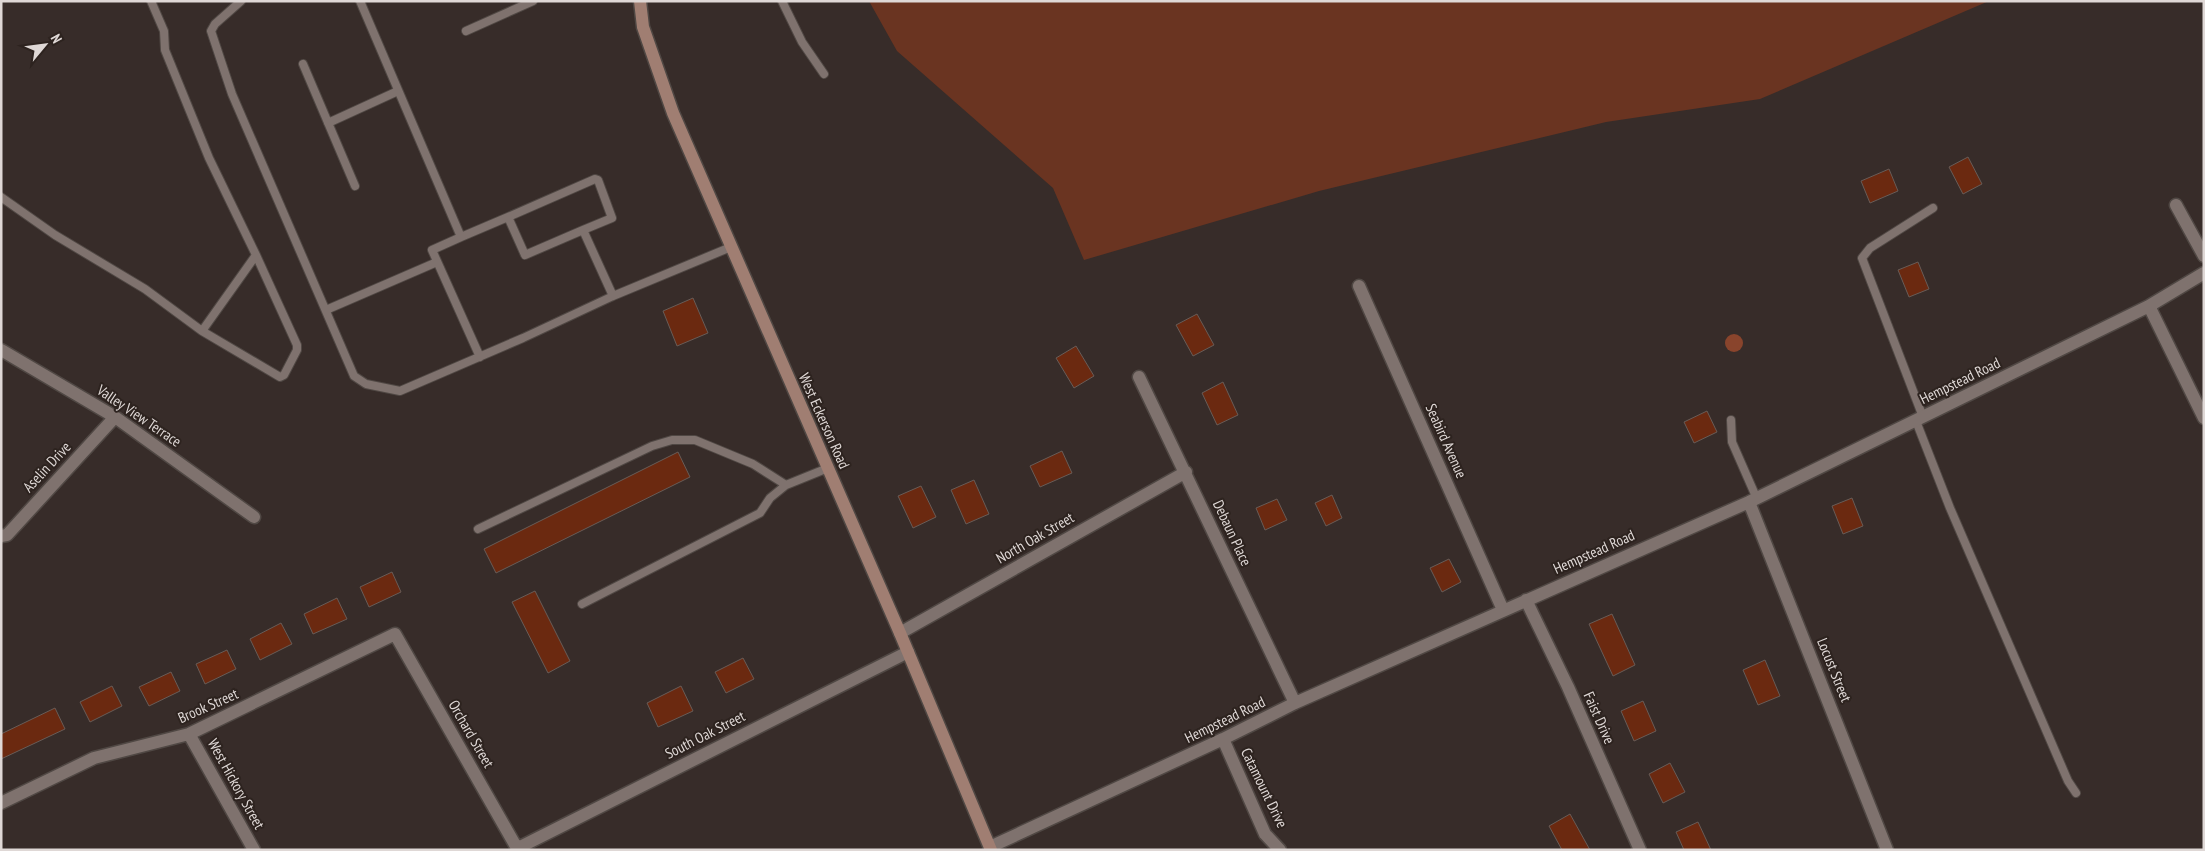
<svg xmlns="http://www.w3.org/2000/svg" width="2205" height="851" font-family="'PT Sans Narrow',sans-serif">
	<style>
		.green { fill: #6a3421 }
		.water { fill: #89442c }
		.building { fill: #6b2910; stroke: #685c57 }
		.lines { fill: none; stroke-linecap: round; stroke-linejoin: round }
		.lane-casing { stroke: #504844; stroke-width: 10 }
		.street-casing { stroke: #504844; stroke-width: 15 }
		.secondary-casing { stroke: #504844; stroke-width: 15 }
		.lane { stroke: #7f726e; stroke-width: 8 }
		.street { stroke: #7f726e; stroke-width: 12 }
		.secondary { stroke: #a07e72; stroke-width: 12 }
		.labels { text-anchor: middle; stroke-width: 4; stroke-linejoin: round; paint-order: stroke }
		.street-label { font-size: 15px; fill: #dfd8d6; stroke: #2d231f }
	</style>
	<rect width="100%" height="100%" fill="#372c29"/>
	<path class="green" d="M 869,1 L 1989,1 L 1760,99 L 1606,122 L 1319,191 L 1084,260 L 1053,188 L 897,51 Z"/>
	<path class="water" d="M1725 343a9 9 0 1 1 18 0a9 9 0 1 1-18 0Z"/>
	<path class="building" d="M 1968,157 L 1982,184 L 1963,194 L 1949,167 Z
		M 1889,169 L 1898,191 L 1870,203 L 1861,181 Z
		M 1918,262 L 1929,289 L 1909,297 L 1898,270 Z
		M 693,298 L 708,333 L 677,346 L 663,311 Z
		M 1197,314 L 1214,345 L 1193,356 L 1176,325 Z
		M 1076,346 L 1094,376 L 1074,388 L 1056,358 Z
		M 1223,382 L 1238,415 L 1217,425 L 1202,393 Z
		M 1707,411 L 1717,432 L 1694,443 L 1684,422 Z
		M 1062,451 L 1072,473 L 1040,487 L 1030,466 Z
		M 678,452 L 690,477 L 496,573 L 484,549 Z
		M 974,480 L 989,514 L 966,524 L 951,490 Z
		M 921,486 L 936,517 L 913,528 L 898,496 Z
		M 1332,495 L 1342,518 L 1326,526 L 1315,503 Z
		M 1852,498 L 1863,526 L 1843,534 L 1832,506 Z
		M 1277,499 L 1287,520 L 1265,530 L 1256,508 Z
		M 1449,559 L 1461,582 L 1442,592 L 1430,568 Z
		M 392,572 L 401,592 L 369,607 L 360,587 Z
		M 535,591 L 570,661 L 548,673 L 512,602 Z
		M 337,598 L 347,619 L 313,634 L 304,614 Z
		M 1612,614 L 1635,665 L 1613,676 L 1589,624 Z
		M 281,623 L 292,644 L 260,660 L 250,639 Z
		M 227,650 L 236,669 L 205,684 L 196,664 Z
		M 743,658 L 754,679 L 726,693 L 715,672 Z
		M 1765,660 L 1780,696 L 1758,705 L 1743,670 Z
		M 171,672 L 180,691 L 149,706 L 139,687 Z
		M 112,686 L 122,706 L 90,722 L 80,702 Z
		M 681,686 L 693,711 L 658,727 L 647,703 Z
		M 1643,701 L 1656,731 L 1634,741 L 1621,711 Z
		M 55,708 L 65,729 L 1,759 L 1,734 Z
		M 1670,763 L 1685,792 L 1663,803 L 1649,774 Z
		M 1570,814 L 1590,850 L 1562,850 L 1549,826 Z
		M 1698,822 L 1711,850 L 1684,850 L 1676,832 Z"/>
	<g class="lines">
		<defs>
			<path id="lane" d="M 241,1 L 215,24 L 211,31 L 232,94 L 354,376 L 366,384 L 400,391 L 523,338 L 613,296 L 731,247
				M 360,1 L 461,237 L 508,217 L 525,255 L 583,230 L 613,296
				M 782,1 L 802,42 L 824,74
				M 466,31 L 533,1
				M 303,64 L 355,186
				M 328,123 L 398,91
				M 1,197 L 55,235 L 145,289 L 202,331 L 256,255 L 209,158 L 165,50 L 164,31 L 151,1
				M 508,217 L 595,179 L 598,180 L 612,218 L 583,230
				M 461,237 L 432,250 L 480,357
				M 326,310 L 437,262
				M 202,331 L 280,377 L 284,375 L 297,350 L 297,345 L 256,255
				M 1923,417 L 1862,258 L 1870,248 L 1933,208
				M 1731,420 L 1732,442 L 1757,499
				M 1916,421 L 1950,508 L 2068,781 L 2076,793
				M 478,529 L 652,446 L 672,440 L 695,440 L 753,464 L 786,485 L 828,468
				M 582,604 L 760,513 L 770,498 L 786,485"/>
			<path id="street" d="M 2176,205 L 2204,256
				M 1359,286 L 1503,610
				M 2149,306 L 2204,418
				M 1,350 L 115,417 L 254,517
				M 1139,377 L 1295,703
				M 1749,502 L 1887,850
				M 1,536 L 7,535 L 115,417
				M 1526,600 L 1568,687 L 1640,850
				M 900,633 L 1186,472
				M 189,734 L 254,850
				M 1223,739 L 1265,834 L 1280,850
				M 1,803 L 94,758 L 189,734 L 395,634 L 518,850
				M 990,847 L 1223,739 L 1295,703 L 1749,502 L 2149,306 L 2204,273
				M 518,848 L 908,652"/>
			<path id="secondary" d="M 640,1 L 643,27 L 673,113 L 900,633 L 991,850"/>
		</defs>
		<use href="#lane" class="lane-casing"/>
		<use href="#street" class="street-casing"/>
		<use href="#secondary" class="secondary-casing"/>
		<use href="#lane" class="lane"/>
		<use href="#street" class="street"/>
		<use href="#secondary" class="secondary"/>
	</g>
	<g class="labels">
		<g class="street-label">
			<text transform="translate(1960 381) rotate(-26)" y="5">Hempstead Road</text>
			<text transform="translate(139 416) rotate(34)" y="5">Valley View Terrace</text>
			<text transform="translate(824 421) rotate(66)" y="5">West Eckerson Road</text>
			<text transform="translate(1446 441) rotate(66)" y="5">Seabird Avenue</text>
			<text transform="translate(47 467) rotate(-47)" y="5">Aselin Drive</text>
			<text transform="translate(1232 533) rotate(65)" y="5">Debaun Place</text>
			<text transform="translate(1035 538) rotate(-30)" y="5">North Oak Street</text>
			<text transform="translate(1594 552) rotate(-24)" y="5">Hempstead Road</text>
			<text transform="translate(1834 670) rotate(68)" y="5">Locust Street</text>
			<text transform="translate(208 706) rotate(-24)" y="5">Brook Street</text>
			<text transform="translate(1599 718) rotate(66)" y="5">Faist Drive</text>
			<text transform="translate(1225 720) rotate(-26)" y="5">Hempstead Road</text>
			<text transform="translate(471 734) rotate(60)" y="5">Orchard Street</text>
			<text transform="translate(705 735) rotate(-27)" y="5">South Oak Street</text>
			<text transform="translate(236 784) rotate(61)" y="5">West Hickory Street</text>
			<text transform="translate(1264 788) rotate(64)" y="5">Catamount Drive</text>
		</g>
	</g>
	<rect width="2205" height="851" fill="none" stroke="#dfd8d6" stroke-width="5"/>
	<g transform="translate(45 45) rotate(61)" stroke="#2d231f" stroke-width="4" paint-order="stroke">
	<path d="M0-4L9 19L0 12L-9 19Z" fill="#dfd8d6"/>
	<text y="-8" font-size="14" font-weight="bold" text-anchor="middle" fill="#dfd8d6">N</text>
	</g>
</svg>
